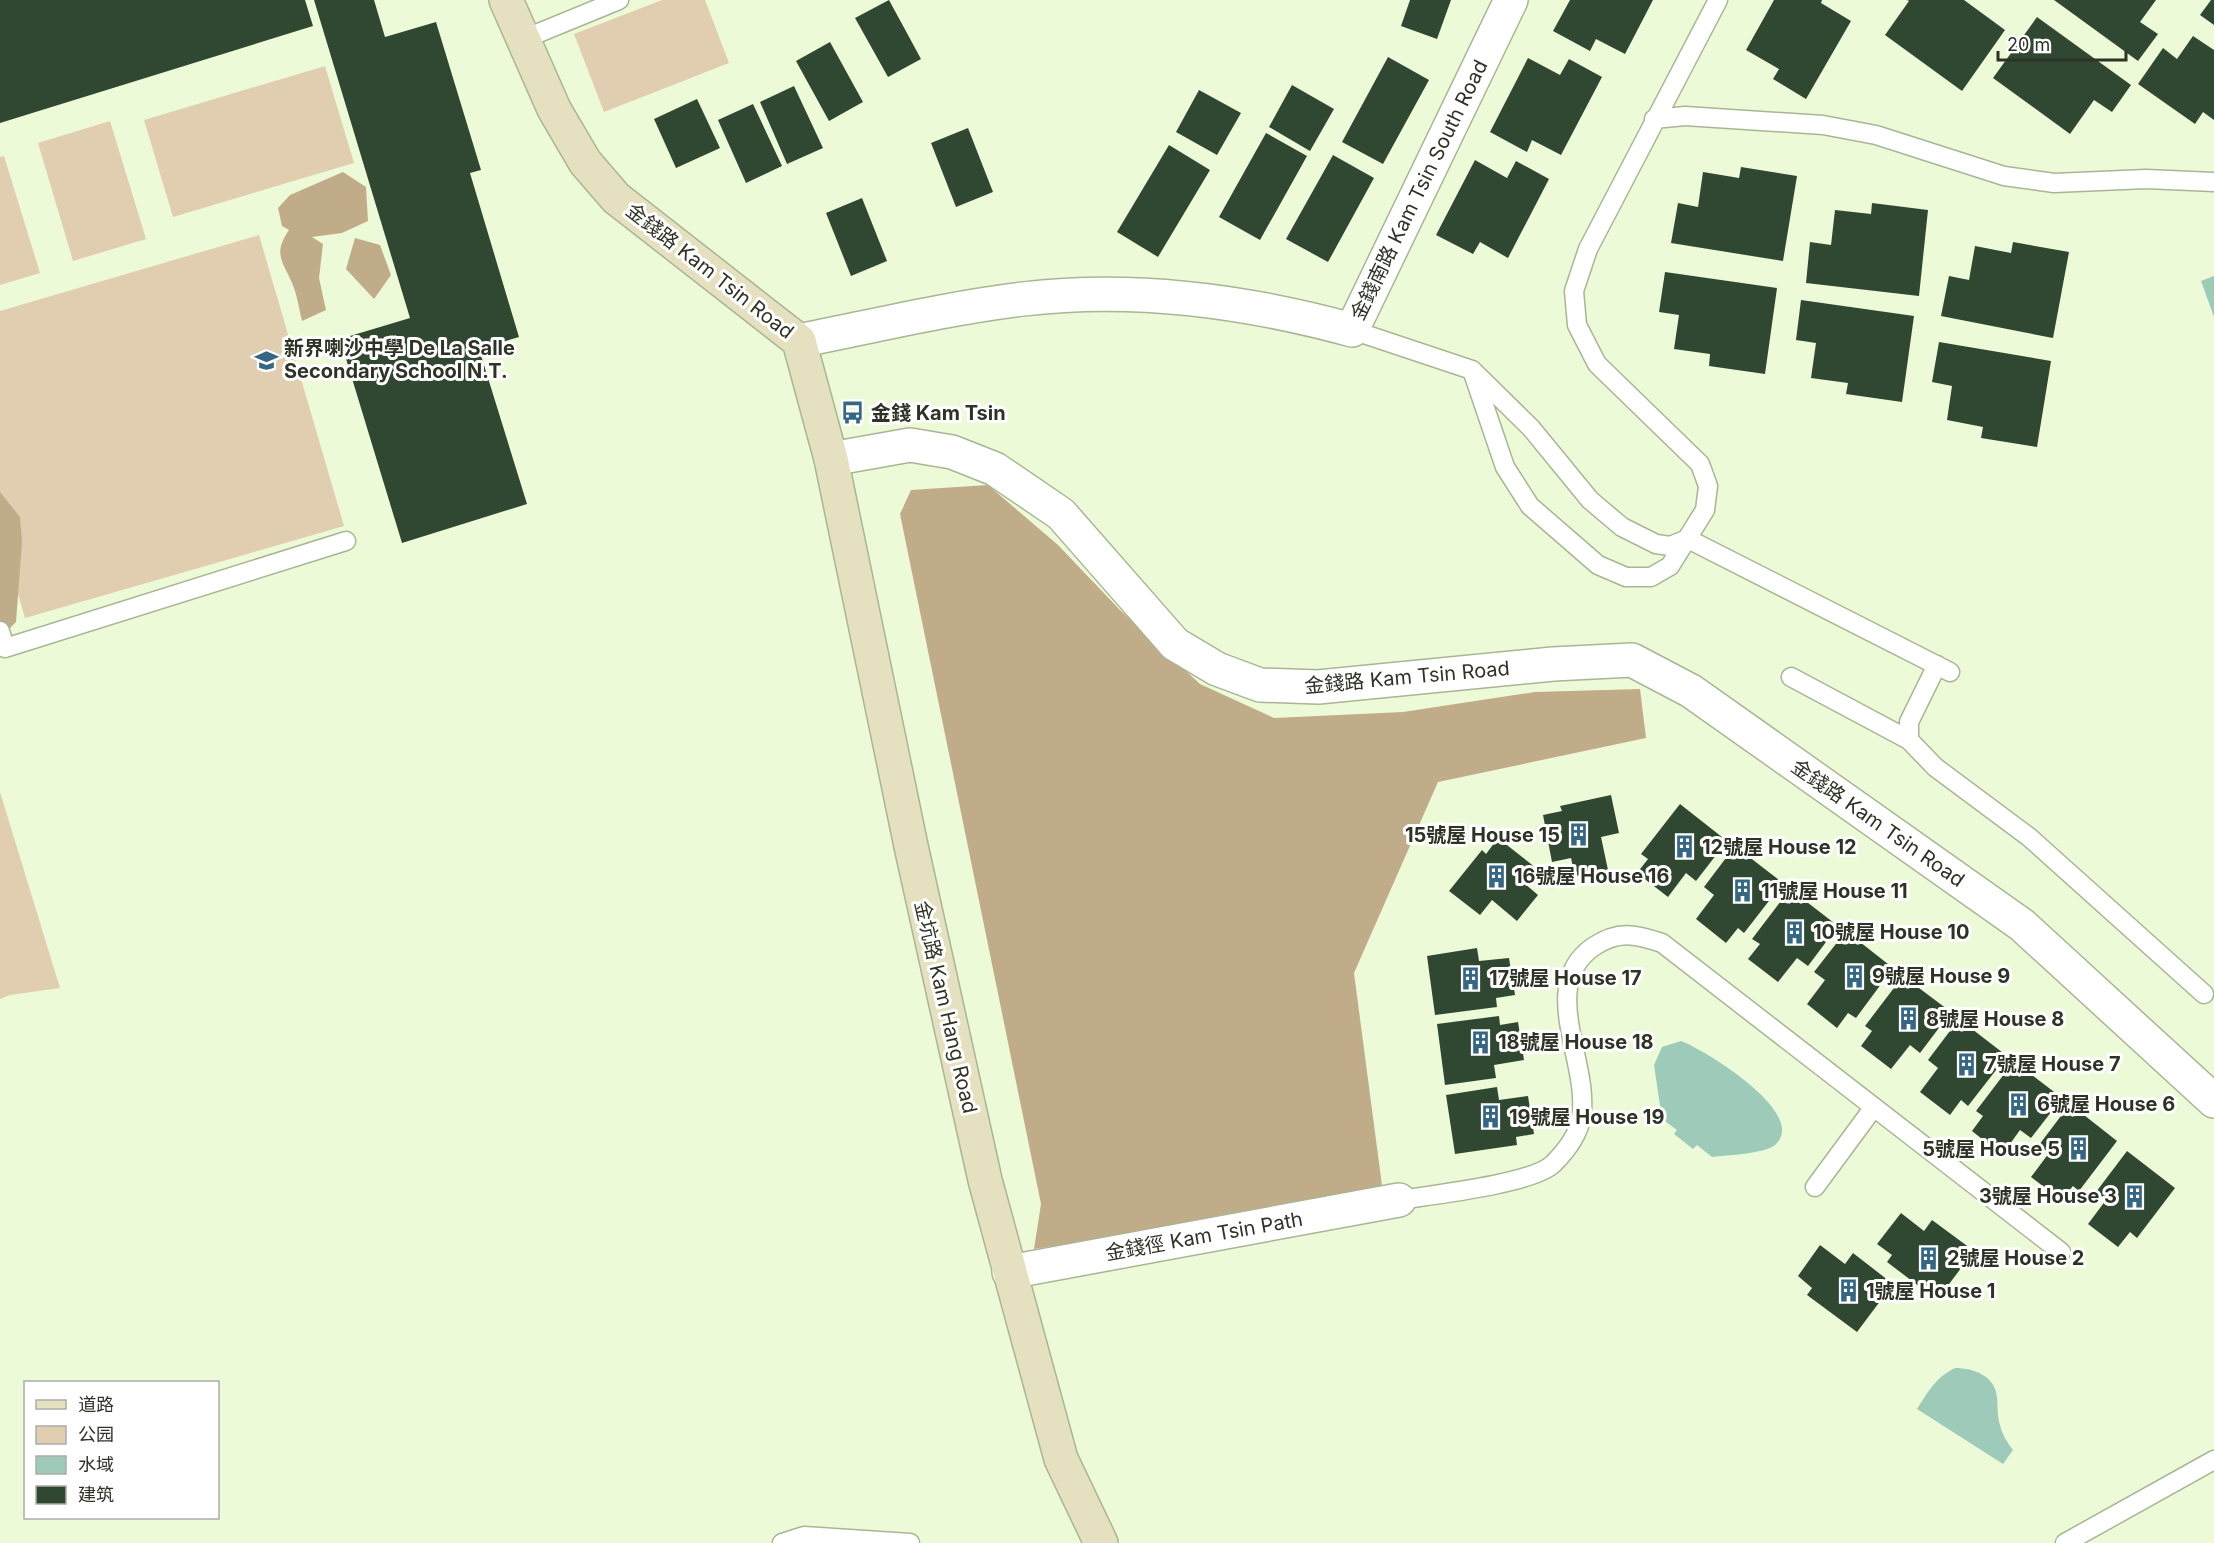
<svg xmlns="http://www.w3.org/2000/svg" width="2214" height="1543" font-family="Inter,'Noto Sans SC',sans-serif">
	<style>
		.green { fill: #e1ceb0 }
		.forest { fill: #c1ac8a }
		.water { fill: #9ecab9 }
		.building { fill: #304832 }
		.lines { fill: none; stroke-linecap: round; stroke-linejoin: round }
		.lane-casing { stroke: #a9b594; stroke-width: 21 }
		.street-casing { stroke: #a9b594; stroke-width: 36 }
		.secondary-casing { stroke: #a9b594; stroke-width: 36 }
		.lane { stroke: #fff; stroke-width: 18 }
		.street { stroke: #fff; stroke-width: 33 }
		.secondary { stroke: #e5e1c0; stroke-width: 33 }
		.labels { text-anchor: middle; stroke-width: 6; stroke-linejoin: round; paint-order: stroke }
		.street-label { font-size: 20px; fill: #2f3326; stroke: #fff }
		.poi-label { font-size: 20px; font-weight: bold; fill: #2f3326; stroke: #fff; text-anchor: start }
	</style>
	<rect width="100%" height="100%" fill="#edfad8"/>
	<path class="green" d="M 662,0 L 705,0 L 729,63 L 604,112 L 574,34 Z
		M 325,66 L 354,163 L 173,217 L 144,120 Z
		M 110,121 L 146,239 L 73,261 L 38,143 Z
		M 4,156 L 40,273 L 0,285 L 0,157 Z
		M 259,235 L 344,526 L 25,618 L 0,532 L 0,311 Z
		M 0,792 L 60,988 L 10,995 L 0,999 Z"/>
	<path class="forest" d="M 343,172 L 366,187 L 368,221 L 342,233 L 312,237 L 323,244 L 319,278 L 326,310 L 302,321 C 299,310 298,299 294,288 C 285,263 271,256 289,230 L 282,226 L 278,208 L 290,195 Z
		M 355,238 L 380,245 L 391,275 L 374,299 L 346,269 Z
		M 988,485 L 1058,545 L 1120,610 L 1200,684 L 1274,718 L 1403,712 L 1535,692 L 1640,689 L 1646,738 L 1438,782 L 1354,973 L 1383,1193 L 1034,1249 L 1041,1204 L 900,514 L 911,490 Z
		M 0,492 L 20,517 L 22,542 L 16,622 L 0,638 Z"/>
	<path class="water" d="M 2214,276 L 2214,317 L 2201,281 Z
		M 1681,1041 C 1705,1050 1810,1114 1775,1145 C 1764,1154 1727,1155 1712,1157 L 1697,1145 L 1693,1149 L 1674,1134 L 1677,1130 L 1662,1119 L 1654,1065 L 1662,1047 Z
		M 1955,1368 C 1974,1368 1995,1376 1997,1397 C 1998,1407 1997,1416 2000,1425 C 2002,1434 2007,1442 2013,1450 L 2003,1464 L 1917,1409 C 1928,1392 1936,1377 1955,1368 Z"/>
	<path class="building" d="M 0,0 L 305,0 L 313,26 L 0,123 Z
		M 314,0 L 374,0 L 385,37 L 436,22 L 481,170 L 470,173 L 519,337 L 479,349 L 527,504 L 402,543 L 340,339 L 410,318 Z
		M 889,0 L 921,59 L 888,77 L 855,18 Z
		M 1410,0 L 1451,0 L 1437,39 L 1401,26 Z
		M 1570,0 L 1653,0 L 1625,54 L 1596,39 L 1590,51 L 1553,31 Z
		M 1774,0 L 1822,0 L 1821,3 L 1851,21 L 1806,99 L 1773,79 L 1779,69 L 1746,50 Z
		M 1907,0 L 1964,0 L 2005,30 L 1962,91 L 1885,35 L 1909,1 Z
		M 2054,0 L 2156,0 L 2140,22 L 2158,34 L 2138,61 Z
		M 2211,0 L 2214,0 L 2214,25 L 2200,15 Z
		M 2037,17 L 2131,85 L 2112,112 L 2094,100 L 2070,134 L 1993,78 Z
		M 2193,36 L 2214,50 L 2214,120 L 2203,112 L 2195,124 L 2138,84 L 2163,48 L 2177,59 Z
		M 830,42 L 863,102 L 829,121 L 796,61 Z
		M 1388,57 L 1429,80 L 1383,164 L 1342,142 Z
		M 1528,58 L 1560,75 L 1569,59 L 1602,77 L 1561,155 L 1532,140 L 1527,152 L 1490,132 Z
		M 1292,85 L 1334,109 L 1310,151 L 1269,127 Z
		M 794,86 L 823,148 L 787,164 L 760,102 Z
		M 1199,90 L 1241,113 L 1217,155 L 1176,132 Z
		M 697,99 L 720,148 L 676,168 L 654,119 Z
		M 753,104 L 782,166 L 746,183 L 718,120 Z
		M 968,128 L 993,192 L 956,207 L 931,143 Z
		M 1266,133 L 1307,156 L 1260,240 L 1219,217 Z
		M 1169,145 L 1210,170 L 1158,257 L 1117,232 Z
		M 1333,155 L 1374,178 L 1328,262 L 1286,239 Z
		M 1475,160 L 1507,178 L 1516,161 L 1549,179 L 1508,258 L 1480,242 L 1473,254 L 1436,235 Z
		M 1741,167 L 1797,176 L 1783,261 L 1671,243 L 1678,203 L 1698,207 L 1703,172 L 1739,178 Z
		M 862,198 L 887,261 L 851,276 L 826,213 Z
		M 1872,203 L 1928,210 L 1919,296 L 1806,283 L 1810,242 L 1831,245 L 1835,210 L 1871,214 Z
		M 2013,242 L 2069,252 L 2053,338 L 1941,316 L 1949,276 L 1969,280 L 1975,246 L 2011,253 Z
		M 1665,272 L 1777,288 L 1765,374 L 1709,366 L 1710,354 L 1674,349 L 1679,315 L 1659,312 Z
		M 1801,300 L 1914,316 L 1902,402 L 1846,394 L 1848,383 L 1811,378 L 1816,343 L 1796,340 Z
		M 1939,342 L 2051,361 L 2037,447 L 1981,438 L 1983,427 L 1947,420 L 1952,386 L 1932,382 Z
		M 1611,795 L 1619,833 L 1601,837 L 1608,870 L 1575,876 L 1571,858 L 1552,862 L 1543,815 L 1562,811 L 1560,806 Z
		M 1680,804 L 1727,841 L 1696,881 L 1686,873 L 1668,897 L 1637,873 L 1648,859 L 1641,854 Z
		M 1498,838 L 1536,868 L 1524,883 L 1538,895 L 1517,921 L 1492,900 L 1480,915 L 1449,891 L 1482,850 L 1486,854 Z
		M 1735,846 L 1783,883 L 1744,933 L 1738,928 L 1726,943 L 1696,919 L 1714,895 L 1704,887 Z
		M 1790,889 L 1838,926 L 1808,966 L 1797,958 L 1778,982 L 1748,959 L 1760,944 L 1752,939 Z
		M 1846,931 L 1893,968 L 1856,1018 L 1848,1013 L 1837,1028 L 1807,1004 L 1825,980 L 1814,972 Z
		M 1477,948 L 1479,961 L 1509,958 L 1515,995 L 1496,998 L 1497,1007 L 1435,1015 L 1427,956 Z
		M 1903,976 L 1951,1012 L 1920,1053 L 1910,1045 L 1891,1069 L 1861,1046 L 1872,1031 L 1865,1026 Z
		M 1499,1016 L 1500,1025 L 1518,1022 L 1524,1060 L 1494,1065 L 1496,1078 L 1445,1085 L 1437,1024 Z
		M 1959,1019 L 2007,1056 L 1968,1106 L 1961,1100 L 1950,1115 L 1920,1092 L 1938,1068 L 1928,1060 Z
		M 2014,1061 L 2062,1098 L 2031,1138 L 2020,1130 L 2002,1155 L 1972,1131 L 1983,1116 L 1976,1111 Z
		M 1497,1087 L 1499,1100 L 1528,1096 L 1534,1134 L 1516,1137 L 1517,1145 L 1455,1154 L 1446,1095 Z
		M 2070,1104 L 2117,1141 L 2079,1191 L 2073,1186 L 2061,1200 L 2031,1177 L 2049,1153 L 2039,1145 Z
		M 2127,1151 L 2175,1188 L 2137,1238 L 2130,1232 L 2118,1247 L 2088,1224 L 2106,1200 L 2096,1192 Z
		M 1901,1213 L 1924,1231 L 1932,1220 L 1974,1251 L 1937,1300 L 1887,1262 L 1892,1255 L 1877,1244 Z
		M 1820,1245 L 1845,1264 L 1853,1253 L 1893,1284 L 1857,1332 L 1807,1295 L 1812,1288 L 1798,1276 Z"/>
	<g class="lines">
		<defs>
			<path id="lane" d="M 524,39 L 619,0
				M 1654,119 L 1685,116 L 1823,125 L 1876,135 L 2004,176 L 2054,183 L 2146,179 L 2214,182
				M 1352,330 L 1472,370 L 1531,428 L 1590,500 L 1622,527 L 1656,544 L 1670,546 L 1688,539 L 1950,672
				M 1472,370 L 1505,467 L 1530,506 L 1598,565 L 1626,577 L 1651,577 L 1670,566 L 1705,510 L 1708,486 L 1700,464 L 1597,364 L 1577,325 L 1574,291 L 1588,249 L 1718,0
				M 0,631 L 5,648 L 346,541
				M 1937,665 L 1909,722 L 1909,740 L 1935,767 L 2029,837 L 2204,994
				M 1791,677 L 1909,740
				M 1815,1187 L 1874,1107
				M 1399,1200 C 1431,1195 1532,1184 1553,1164 C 1565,1152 1578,1136 1581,1118 C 1591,1064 1537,986 1593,947 C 1618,930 1635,934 1662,943 L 2061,1252
				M 782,1543 L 804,1536 L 910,1543
				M 2065,1543 L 2214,1460"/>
			<path id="street" d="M 799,341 C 874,326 948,308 1023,299 C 1132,286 1246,301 1352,330 L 1511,0
				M 831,459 L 910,445 L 952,452 L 995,469 L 1061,514 L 1175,644 L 1217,669 L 1260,685 L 1318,687 L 1553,664 L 1632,660 L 1691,691 L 2022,925 L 2214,1101
				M 1009,1272 L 1399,1200"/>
			<path id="secondary" d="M 506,0 L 554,109 L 585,162 L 616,198 L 799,341 L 831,459 L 911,846 L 985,1180 L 1061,1459 L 1101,1543"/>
		</defs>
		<use href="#lane" class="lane-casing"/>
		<use href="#street" class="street-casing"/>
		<use href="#secondary" class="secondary-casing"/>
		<use href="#lane" class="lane"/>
		<use href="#street" class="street"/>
		<use href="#secondary" class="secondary"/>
	</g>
	<defs>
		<symbol id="school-bare" viewBox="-9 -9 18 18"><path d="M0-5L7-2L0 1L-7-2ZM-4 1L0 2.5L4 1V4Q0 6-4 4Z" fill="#356785" stroke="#fff" stroke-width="2.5" paint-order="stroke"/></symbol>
		<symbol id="bus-bare" viewBox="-9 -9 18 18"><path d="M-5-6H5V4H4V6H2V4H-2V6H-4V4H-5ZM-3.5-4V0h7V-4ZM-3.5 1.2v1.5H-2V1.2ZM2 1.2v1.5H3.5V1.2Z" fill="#356785" stroke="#fff" stroke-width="2.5" paint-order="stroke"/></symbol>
		<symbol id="building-bare" viewBox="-9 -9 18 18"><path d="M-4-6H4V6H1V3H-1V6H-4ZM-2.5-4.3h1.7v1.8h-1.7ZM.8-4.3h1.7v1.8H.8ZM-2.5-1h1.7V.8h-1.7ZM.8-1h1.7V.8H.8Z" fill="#356785" stroke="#fff" stroke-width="2.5" paint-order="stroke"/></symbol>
	</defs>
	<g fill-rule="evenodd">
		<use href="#school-bare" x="250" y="344" width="33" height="33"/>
		<use href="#bus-bare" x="836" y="396" width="33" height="33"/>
		<use href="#building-bare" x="1562" y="818" width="33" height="33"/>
		<use href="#building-bare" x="1668" y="830" width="33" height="33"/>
		<use href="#building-bare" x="1480" y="860" width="33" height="33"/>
		<use href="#building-bare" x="1726" y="874" width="33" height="33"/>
		<use href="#building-bare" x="1778" y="916" width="33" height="33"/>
		<use href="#building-bare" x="1838" y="960" width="33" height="33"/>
		<use href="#building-bare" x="1454" y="962" width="33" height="33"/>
		<use href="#building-bare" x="1892" y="1002" width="33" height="33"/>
		<use href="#building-bare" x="1464" y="1026" width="33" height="33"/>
		<use href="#building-bare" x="1950" y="1048" width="33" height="33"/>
		<use href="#building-bare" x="2002" y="1088" width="33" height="33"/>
		<use href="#building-bare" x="1474" y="1100" width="33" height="33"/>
		<use href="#building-bare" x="2062" y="1132" width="33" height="33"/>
		<use href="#building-bare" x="2118" y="1180" width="33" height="33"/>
		<use href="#building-bare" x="1912" y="1242" width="33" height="33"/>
		<use href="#building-bare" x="1832" y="1274" width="33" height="33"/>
	</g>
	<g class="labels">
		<g class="street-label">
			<text transform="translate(1419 190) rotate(-64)" y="7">金錢南路 Kam Tsin South Road</text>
			<text transform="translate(710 271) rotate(38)" y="7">金錢路 Kam Tsin Road</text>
			<text transform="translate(1407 677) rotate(-5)" y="7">金錢路 Kam Tsin Road</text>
			<text transform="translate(1878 823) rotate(35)" y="7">金錢路 Kam Tsin Road</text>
			<text transform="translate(946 1007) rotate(77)" y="7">金坑路 Kam Hang Road</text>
			<text transform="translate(1204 1236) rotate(-10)" y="7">金錢徑 Kam Tsin Path</text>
		</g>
		<g class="poi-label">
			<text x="284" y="355">新界喇沙中學 De La Salle<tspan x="284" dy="23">Secondary School N.T.</tspan></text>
			<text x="871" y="420">金錢 Kam Tsin</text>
			<text x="1560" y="842" text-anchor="end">15號屋 House 15</text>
			<text x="1702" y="854">12號屋 House 12</text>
			<text x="1514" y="883">16號屋 House 16</text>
			<text x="1761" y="898">11號屋 House 11</text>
			<text x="1813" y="939">10號屋 House 10</text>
			<text x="1872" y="983">9號屋 House 9</text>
			<text x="1489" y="985">17號屋 House 17</text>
			<text x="1926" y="1026">8號屋 House 8</text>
			<text x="1498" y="1049">18號屋 House 18</text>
			<text x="1985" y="1071">7號屋 House 7</text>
			<text x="2037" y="1111">6號屋 House 6</text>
			<text x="1509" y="1124">19號屋 House 19</text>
			<text x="2060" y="1156" text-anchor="end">5號屋 House 5</text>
			<text x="2117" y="1203" text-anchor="end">3號屋 House 3</text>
			<text x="1947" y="1265">2號屋 House 2</text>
			<text x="1866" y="1298">1號屋 House 1</text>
		</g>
	</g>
	<rect x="24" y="1381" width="195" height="138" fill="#ffffff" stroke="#acada8" stroke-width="1.5"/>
	<rect x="36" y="1400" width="30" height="9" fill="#e5e1c0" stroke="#acada8" stroke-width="1.5"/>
	<text x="78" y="1411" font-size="18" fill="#2f3326">道路</text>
	<rect x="36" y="1426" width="30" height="18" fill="#e1ceb0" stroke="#acada8" stroke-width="1.5"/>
	<text x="78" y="1441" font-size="18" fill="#2f3326">公园</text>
	<rect x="36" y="1456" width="30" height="18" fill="#9ecab9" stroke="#acada8" stroke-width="1.5"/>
	<text x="78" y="1471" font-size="18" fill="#2f3326">水域</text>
	<rect x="36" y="1486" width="30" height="18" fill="#304832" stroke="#acada8" stroke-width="1.5"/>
	<text x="78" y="1501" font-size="18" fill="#2f3326">建筑</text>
	<path d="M1998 51v9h128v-9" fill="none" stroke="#2f3326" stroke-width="3"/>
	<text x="2007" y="51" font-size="18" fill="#2f3326" stroke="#ffffff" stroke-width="4.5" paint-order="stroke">20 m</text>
</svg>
